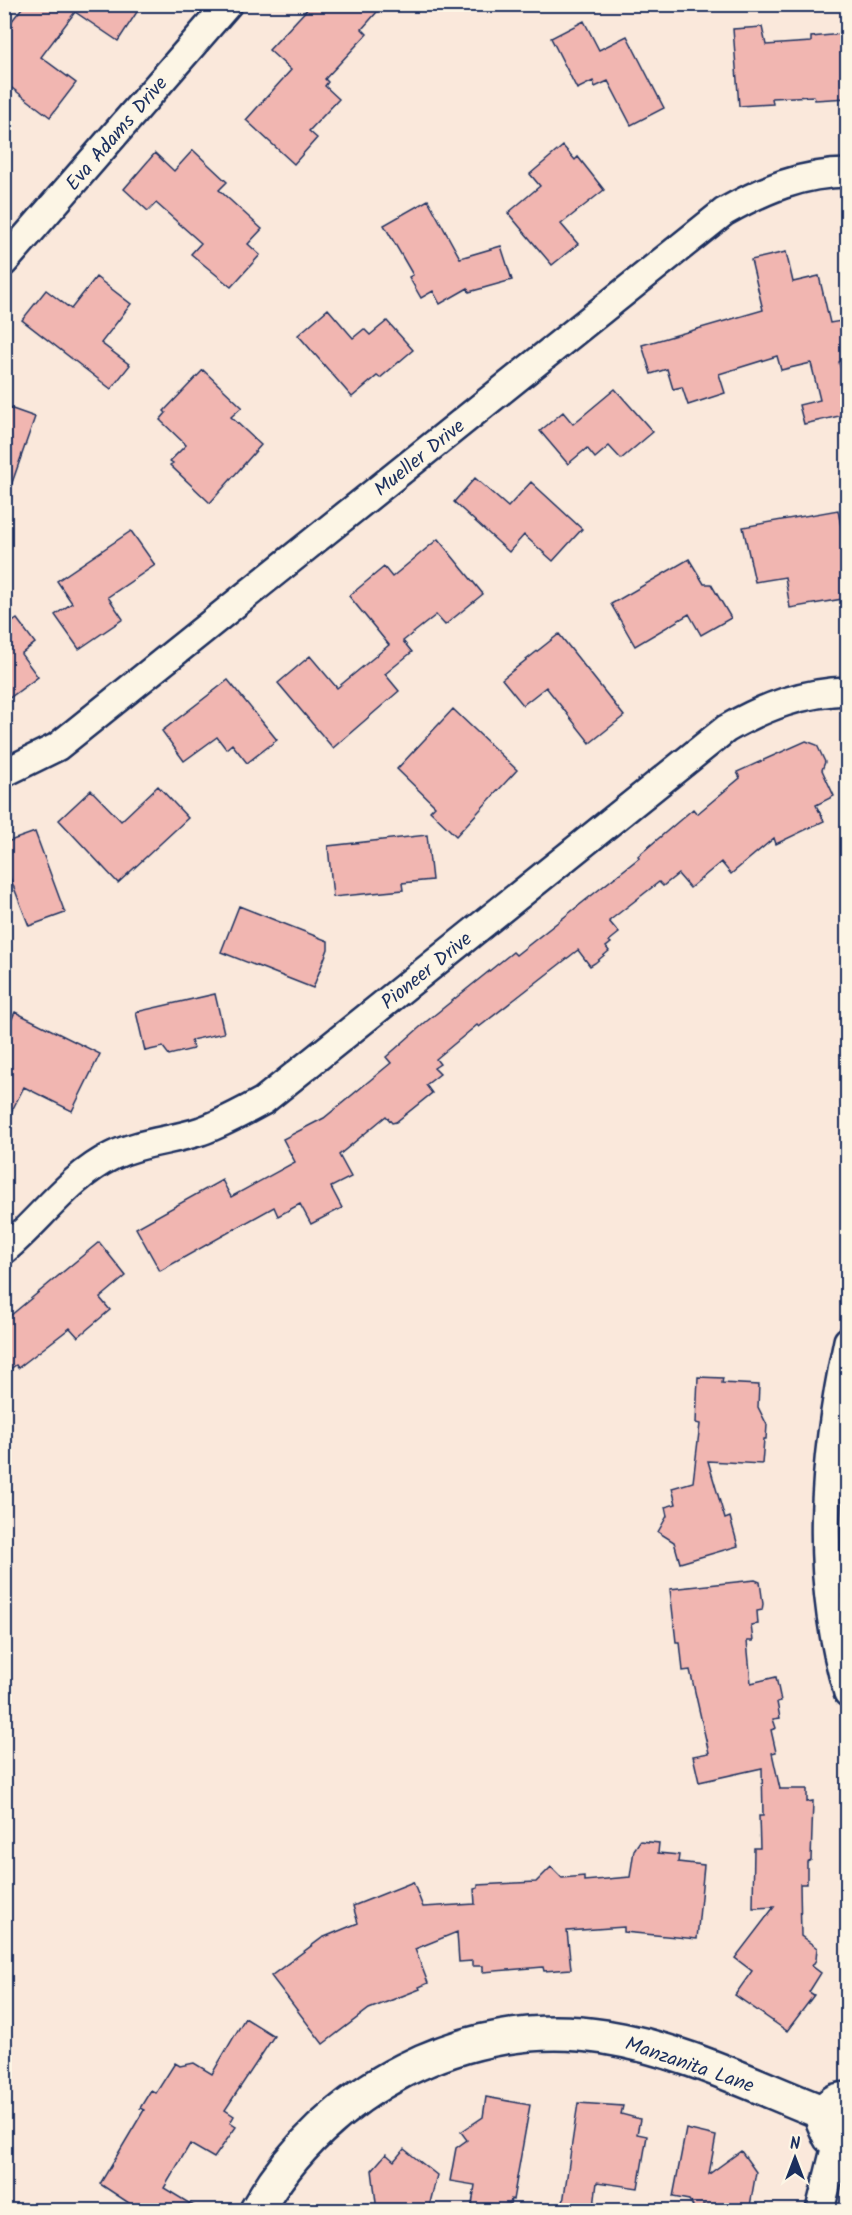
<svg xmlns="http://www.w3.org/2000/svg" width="852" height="2215" font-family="Kalam,sans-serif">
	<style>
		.building { fill: #f1b6b1; stroke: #1b2f5e; stroke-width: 1.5 }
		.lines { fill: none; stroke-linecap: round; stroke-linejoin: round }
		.street-casing { stroke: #1b2f5e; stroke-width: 32 }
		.secondary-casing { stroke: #1b2f5e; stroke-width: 38 }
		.street { stroke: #fcf5e5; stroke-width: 27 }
		.secondary { stroke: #fcf5e5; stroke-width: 33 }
		.labels { text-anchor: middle; stroke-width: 4.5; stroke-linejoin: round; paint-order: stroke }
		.street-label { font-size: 20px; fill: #1b2f5e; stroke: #fcf5e5 }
	</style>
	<rect width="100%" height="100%" fill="#fae8db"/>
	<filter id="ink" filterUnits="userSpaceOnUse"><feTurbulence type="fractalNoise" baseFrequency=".0167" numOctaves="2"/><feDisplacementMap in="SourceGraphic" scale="12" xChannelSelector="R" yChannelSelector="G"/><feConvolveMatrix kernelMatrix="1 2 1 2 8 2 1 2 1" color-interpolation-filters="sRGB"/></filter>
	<g filter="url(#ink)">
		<path class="building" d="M 25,4 L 126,4 L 137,12 L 118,41 L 75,12 L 41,57 L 76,83 L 50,117 L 4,82 L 4,31 Z
			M 312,4 L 384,4 L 362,29 L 367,34 L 325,79 L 328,82 L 325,86 L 339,99 L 309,131 L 317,138 L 294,164 L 246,120 L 291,70 L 269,50 Z
			M 584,21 L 599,50 L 627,36 L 664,108 L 631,125 L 608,81 L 595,87 L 593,81 L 577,89 L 551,38 Z
			M 762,27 L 766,45 L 811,42 L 811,37 L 842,34 L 848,98 L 815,100 L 814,96 L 772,98 L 773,104 L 739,106 L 733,29 Z
			M 563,146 L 575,160 L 578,157 L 604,190 L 561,224 L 578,244 L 552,265 L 508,213 L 540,186 L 530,174 Z
			M 193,150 L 227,182 L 219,190 L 262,229 L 248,244 L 260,255 L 231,287 L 191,254 L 201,243 L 156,203 L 148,211 L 124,189 L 155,153 L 174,171 Z
			M 428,200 L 460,258 L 501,246 L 512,280 L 469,292 L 468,288 L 440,304 L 433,291 L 421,298 L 409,277 L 413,275 L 384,225 Z
			M 786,252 L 793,282 L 819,276 L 830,323 L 841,321 L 848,360 L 839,362 L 848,398 L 848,414 L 804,424 L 799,405 L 820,400 L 811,363 L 781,370 L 777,356 L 719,374 L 725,393 L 688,405 L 682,387 L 673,389 L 667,369 L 651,374 L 642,345 L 763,310 L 751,260 Z
			M 96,277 L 131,304 L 101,343 L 130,365 L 111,389 L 22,320 L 46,290 L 71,309 Z
			M 328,309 L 353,338 L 364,329 L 370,335 L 387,321 L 413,350 L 380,378 L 377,376 L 352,397 L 298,335 Z
			M 203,370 L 242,407 L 231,417 L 261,445 L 210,503 L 170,465 L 173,463 L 170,461 L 186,445 L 160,420 L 166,413 L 164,411 Z
			M 615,389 L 653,432 L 621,459 L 609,446 L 595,458 L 587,448 L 568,464 L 540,431 L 563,412 L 573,424 Z
			M 4,406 L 35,417 L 6,500 L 4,500 Z
			M 475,478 L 508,507 L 531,482 L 582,529 L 553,561 L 524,535 L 509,552 L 454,502 Z
			M 838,510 L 848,565 L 848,598 L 790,608 L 785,577 L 755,582 L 743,527 Z
			M 131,531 L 155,565 L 108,597 L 123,619 L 79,649 L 55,615 L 72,603 L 57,581 Z
			M 438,539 L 483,594 L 445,625 L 436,615 L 403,641 L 412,652 L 385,674 L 399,691 L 333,748 L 278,683 L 310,656 L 337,688 L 389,645 L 349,596 L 384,567 L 392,577 Z
			M 689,559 L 704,584 L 711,584 L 731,618 L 701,635 L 689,614 L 635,646 L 611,604 Z
			M 17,619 L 35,643 L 21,654 L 38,677 L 4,702 L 4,628 Z
			M 559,634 L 624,716 L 590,743 L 546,687 L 523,705 L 502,679 Z
			M 228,680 L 277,740 L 247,763 L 232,744 L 226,749 L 217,737 L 184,761 L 162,731 Z
			M 453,709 L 517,770 L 456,836 L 430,811 L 435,806 L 397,769 Z
			M 806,741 L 817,745 L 825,762 L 822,770 L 834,796 L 816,805 L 824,821 L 776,844 L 774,838 L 731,874 L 721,862 L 690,888 L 678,874 L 663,886 L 659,882 L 609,921 L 619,933 L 609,941 L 611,943 L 606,947 L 609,951 L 595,963 L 590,966 L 578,950 L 479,1027 L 477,1025 L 436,1059 L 440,1064 L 434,1068 L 440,1074 L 426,1085 L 432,1093 L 396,1122 L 392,1123 L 386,1116 L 339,1155 L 351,1177 L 331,1187 L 342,1208 L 311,1224 L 300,1204 L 278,1216 L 274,1207 L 160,1271 L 136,1228 L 222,1180 L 231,1197 L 295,1162 L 283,1139 L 324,1118 L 391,1063 L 386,1057 L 427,1021 L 513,952 L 516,955 L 639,858 L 638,856 L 693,809 L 697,814 L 740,778 L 737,772 Z
			M 158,786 L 188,818 L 118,883 L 59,820 L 91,790 L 121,821 Z
			M 35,832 L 65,913 L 29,926 L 9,875 L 4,877 L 4,843 Z
			M 427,835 L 432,880 L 402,883 L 403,890 L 333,897 L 328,846 Z
			M 239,906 L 328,941 L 328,949 L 313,988 L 221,952 Z
			M 215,994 L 224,1033 L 191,1040 L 193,1049 L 169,1055 L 163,1047 L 145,1051 L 136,1012 Z
			M 15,1012 L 100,1054 L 72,1111 L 24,1087 L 4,1126 L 4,1020 L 10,1023 Z
			M 99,1242 L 126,1276 L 100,1298 L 110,1310 L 78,1337 L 70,1328 L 18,1368 L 16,1365 L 4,1373 L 4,1321 Z
			M 698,1377 L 723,1378 L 722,1383 L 759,1385 L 758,1407 L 767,1425 L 766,1439 L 764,1439 L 762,1464 L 708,1461 L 725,1519 L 730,1517 L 738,1546 L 680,1563 L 674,1542 L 658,1532 L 667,1516 L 665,1507 L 676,1504 L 672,1488 L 693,1482 L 700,1424 L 696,1423 Z
			M 755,1580 L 760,1582 L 763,1604 L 762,1610 L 757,1611 L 758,1624 L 751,1625 L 753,1641 L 747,1641 L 751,1683 L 776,1677 L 781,1701 L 777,1702 L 780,1718 L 773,1719 L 776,1728 L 771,1730 L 776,1752 L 772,1753 L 780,1789 L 807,1789 L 807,1802 L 813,1801 L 811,1860 L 807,1862 L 807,1884 L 800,1884 L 801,1936 L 817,1948 L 816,1960 L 812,1966 L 821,1973 L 809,1992 L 814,1995 L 787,2031 L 735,1995 L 752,1971 L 735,1958 L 774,1907 L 753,1908 L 754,1848 L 760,1848 L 759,1816 L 763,1816 L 762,1768 L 699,1782 L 693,1756 L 709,1753 L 690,1670 L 683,1671 L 680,1642 L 676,1642 L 670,1589 Z
			M 640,1841 L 659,1843 L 658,1853 L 679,1855 L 678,1862 L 704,1865 L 697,1939 L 624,1932 L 624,1927 L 567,1931 L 571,1969 L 544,1971 L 543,1967 L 483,1972 L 483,1966 L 472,1966 L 472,1961 L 459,1962 L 457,1932 L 415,1949 L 428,1983 L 419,1987 L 420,1989 L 369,2009 L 323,2044 L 271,1976 L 322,1938 L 358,1923 L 353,1906 L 413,1882 L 423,1907 L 475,1904 L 474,1889 L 478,1888 L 478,1885 L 536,1882 L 551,1867 L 562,1878 L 584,1876 L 584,1881 L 630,1877 L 634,1850 Z
			M 245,2018 L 274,2036 L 225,2110 L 234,2116 L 230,2123 L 236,2127 L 214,2158 L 190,2144 L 164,2188 L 202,2211 L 141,2211 L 100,2184 L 144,2110 L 140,2108 L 151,2090 L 156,2093 L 175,2063 L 180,2066 L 194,2063 L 212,2074 Z
			M 486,2097 L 530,2105 L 513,2200 L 511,2199 L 509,2211 L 471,2211 L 475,2185 L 450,2181 L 456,2148 L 467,2140 L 461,2132 L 483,2117 Z
			M 578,2103 L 623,2106 L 621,2114 L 640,2119 L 637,2134 L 647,2136 L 638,2188 L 597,2182 L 594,2207 L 563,2203 Z
			M 686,2129 L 716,2136 L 709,2174 L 741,2151 L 756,2172 L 750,2206 L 743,2205 L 742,2211 L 716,2211 L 717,2208 L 703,2205 L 702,2211 L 696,2211 L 689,2200 L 673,2197 Z
			M 404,2149 L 437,2175 L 428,2211 L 377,2211 L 372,2170 L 386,2154 L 394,2161 Z"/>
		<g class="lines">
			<defs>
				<path id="street" d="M 4,262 L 228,4
					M 4,773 L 57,747 L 724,212 C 763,190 802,173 848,173
					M 4,1250 C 40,1220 70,1176 112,1156 C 141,1142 171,1141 201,1131 C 223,1123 243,1112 263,1101 L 726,729 C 764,707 803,692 848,691
					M 848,1341 C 823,1459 813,1576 848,1693
					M 820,2210 L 837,2141"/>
				<path id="secondary" d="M 848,2099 C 833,2099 825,2107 823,2121 L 830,2137 L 848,2142
					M 257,2210 C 324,2090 467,2014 605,2037 C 681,2049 753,2085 824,2113"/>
			</defs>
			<use href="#street" class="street-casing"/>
			<use href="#secondary" class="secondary-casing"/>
			<use href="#street" class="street"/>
			<use href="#secondary" class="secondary"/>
		</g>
	</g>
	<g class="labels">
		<g class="street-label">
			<text transform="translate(116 133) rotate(-49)" y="7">Eva Adams Drive</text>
			<text transform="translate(419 457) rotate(-39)" y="7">Mueller Drive</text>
			<text transform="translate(426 970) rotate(-39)" y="7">Pioneer Drive</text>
			<text transform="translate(690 2064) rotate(19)" y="7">Manzanita Lane</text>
		</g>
	</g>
	<rect width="852" height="2215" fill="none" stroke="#fcf5e5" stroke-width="24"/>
	<rect x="12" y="12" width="828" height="2191" fill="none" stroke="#1b2f5e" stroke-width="2" filter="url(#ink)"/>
	<g transform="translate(795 2158)" stroke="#fcf5e5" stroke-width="4.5" paint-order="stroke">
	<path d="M0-4.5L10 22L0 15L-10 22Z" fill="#1b2f5e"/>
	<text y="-9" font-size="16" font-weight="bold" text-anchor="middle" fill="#1b2f5e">N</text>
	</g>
</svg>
